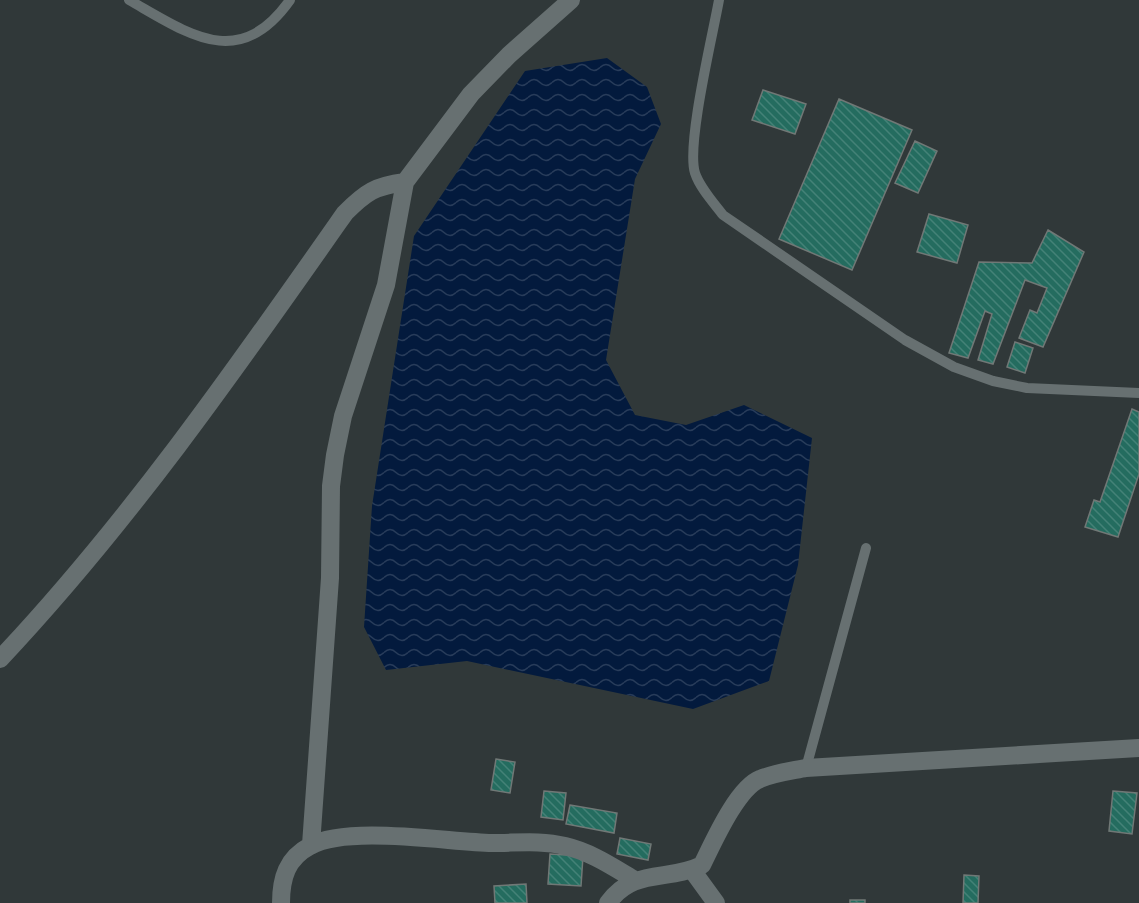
<svg xmlns="http://www.w3.org/2000/svg" width="1139" height="903" font-family="Raleway,sans-serif">
	<style>
		.water { fill: url(#water-waves) }
		.building { fill: url(#building-back-hatch); stroke: #707876; stroke-width: 1.5 }
		.lines { fill: none; stroke-linecap: round; stroke-linejoin: round }
		.lane { stroke: #677071; stroke-width: 10 }
		.street { stroke: #677071; stroke-width: 18 }
	</style>
	<defs>
		<pattern id="water-waves" width="16" height="10" patternUnits="userSpaceOnUse" patternTransform="scale(1.5)"><rect width="16" height="10" fill="#031a3d"/><path d="M0 5q4-4 8 0t8 0" fill="none" stroke="#283c5a"/></pattern>
		<pattern id="building-back-hatch" width="6" height="6" patternUnits="userSpaceOnUse" patternTransform="scale(1.5)"><rect width="6" height="6" fill="#246c5f"/><path d="M-1 5l2 2M0 0l6 6M5-1l2 2" fill="none" stroke="#448277"/></pattern>
	</defs>
	<rect width="100%" height="100%" fill="#303839"/>
	<path class="water" d="M 607,58 L 647,87 L 661,124 L 635,179 L 606,360 L 635,415 L 686,425 L 744,405 L 812,438 L 798,565 L 769,681 L 693,709 L 467,661 L 386,670 L 364,627 L 372,506 L 414,236 L 525,71 Z"/>
	<path class="building" d="M 763,90 L 806,104 L 795,134 L 752,120 Z
		M 839,99 L 912,130 L 852,270 L 779,239 Z
		M 915,141 L 937,151 L 918,193 L 895,183 Z
		M 929,214 L 968,225 L 957,263 L 917,252 Z
		M 1048,230 L 1084,252 L 1043,347 L 1019,338 L 1030,310 L 1037,313 L 1047,288 L 1025,280 L 993,364 L 978,360 L 992,314 L 985,311 L 968,358 L 949,353 L 979,262 L 1032,263 Z
		M 1015,342 L 1033,348 L 1025,373 L 1007,367 Z
		M 1132,409 L 1139,412 L 1139,474 L 1118,537 L 1085,527 L 1094,500 L 1100,502 Z
		M 496,759 L 515,762 L 510,793 L 491,790 Z
		M 544,791 L 566,793 L 563,820 L 541,817 Z
		M 1113,791 L 1137,793 L 1132,834 L 1109,831 Z
		M 570,805 L 617,813 L 614,833 L 566,824 Z
		M 620,838 L 651,844 L 648,860 L 617,854 Z
		M 550,854 L 583,856 L 581,886 L 548,884 Z
		M 964,875 L 979,876 L 978,903 L 963,903 Z
		M 526,884 L 527,903 L 495,903 L 494,886 Z
		M 850,900 L 865,900 L 865,903 L 850,903 Z"/>
	<g class="lines">
		<path class="lane" d="M 129,0 C 189,34 239,72 290,0
			M 719,0 C 713,34 686,145 695,173 C 700,188 713,202 723,215 L 905,340 L 954,367 L 993,381 L 1027,388 L 1139,393
			M 806,768 L 866,548"/>
		<path class="street" d="M 0,659 C 129,522 237,367 345,213 C 366,192 375,186 405,182
			M 311,845 L 330,578 L 331,486 L 335,455 L 343,416 L 386,285 L 405,182 L 471,94 L 509,55 L 571,0
			M 692,870 L 716,903
			M 281,903 C 281,878 287,858 310,846 C 348,825 447,842 492,843 C 517,843 541,840 565,846 C 591,852 613,867 635,880
			M 608,903 C 634,867 668,882 702,865 C 713,843 737,788 760,779 C 774,773 791,771 806,768 L 1139,748"/>
	</g>
</svg>
